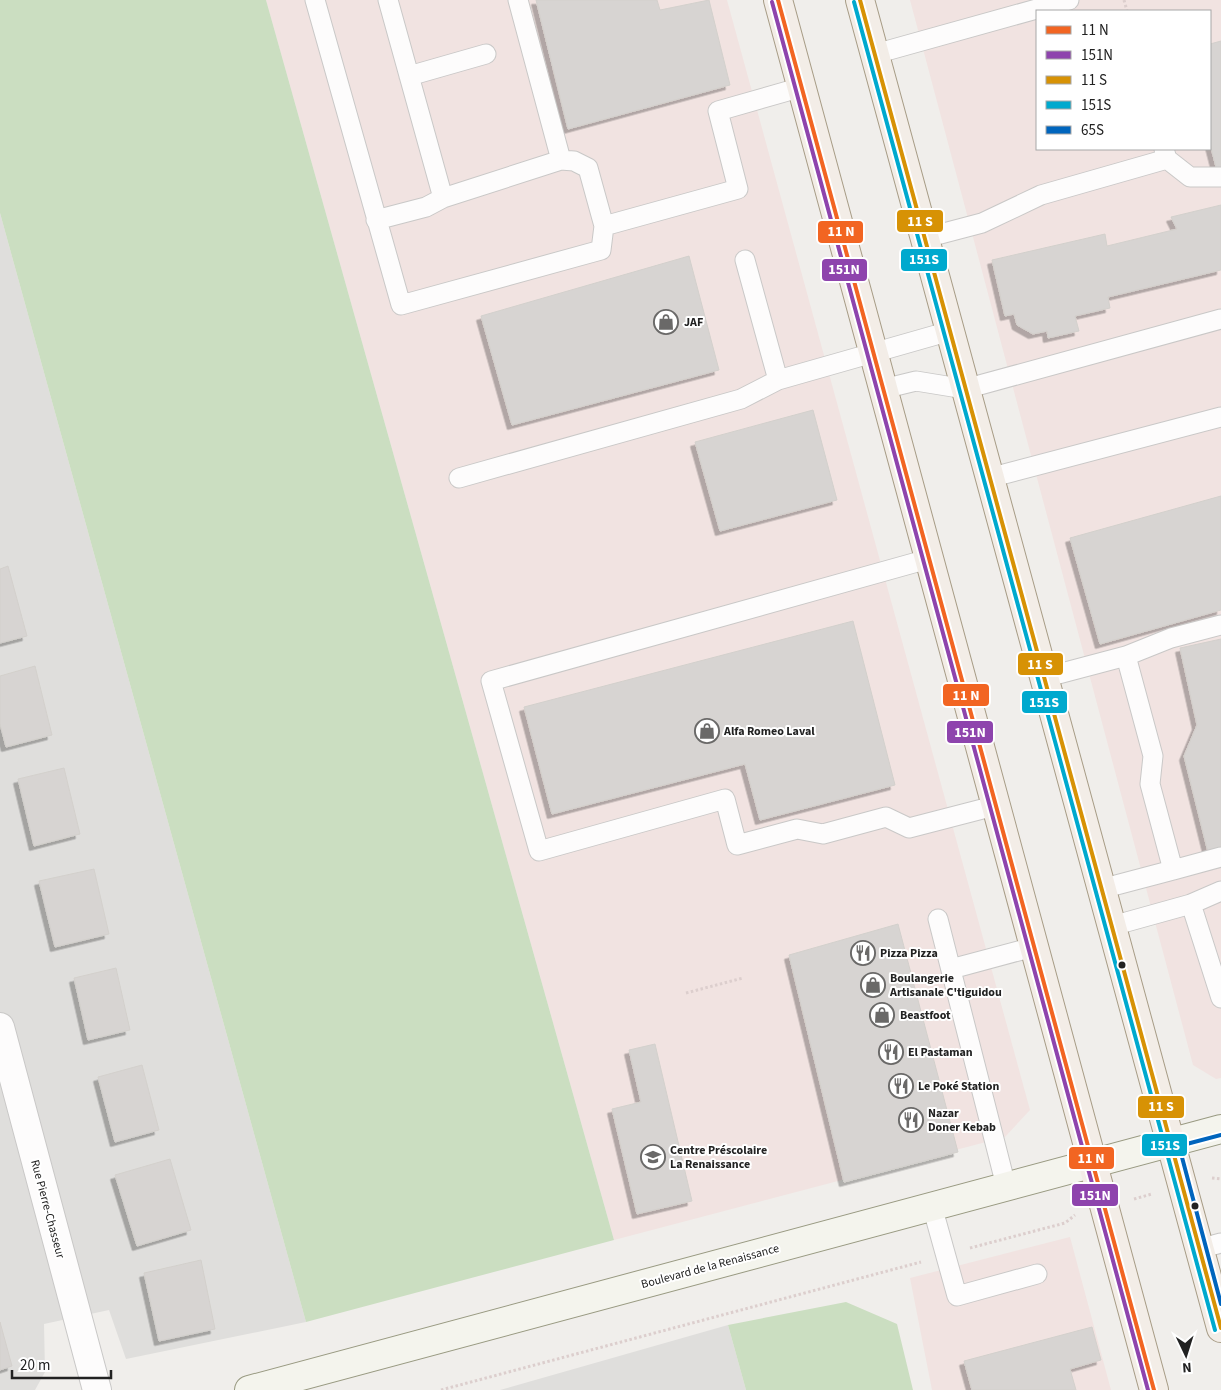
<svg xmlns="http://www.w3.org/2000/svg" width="1221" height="1390" font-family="'Source Sans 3',sans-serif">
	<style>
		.residential { fill: #dfdedc }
		.commercial { fill: #f1e3e1; fill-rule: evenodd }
		.forest { fill: #cbdec1 }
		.building { fill: #d7d4d2; stroke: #d3d0cc; filter: url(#shadow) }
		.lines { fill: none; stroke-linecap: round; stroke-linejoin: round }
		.lane-casing { stroke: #c9c8c7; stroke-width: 21 }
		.street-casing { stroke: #c9c8c7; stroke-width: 30 }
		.secondary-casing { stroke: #999a82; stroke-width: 30 }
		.primary-casing { stroke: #a79c86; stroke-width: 30 }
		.path { stroke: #dccecd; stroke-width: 3; stroke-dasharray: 2.5 2.5; stroke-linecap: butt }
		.lane { stroke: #fdfcfc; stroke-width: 19 }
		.street { stroke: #fdfcfc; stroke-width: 28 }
		.secondary { stroke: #f4f4ed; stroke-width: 28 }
		.primary { stroke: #f3ede7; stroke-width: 28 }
		.bus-1-casing { stroke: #fff; stroke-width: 8 }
		.bus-2-casing { stroke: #fff; stroke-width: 8 }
		.bus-3-casing { stroke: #fff; stroke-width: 8 }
		.bus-4-casing { stroke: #fff; stroke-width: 8 }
		.bus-5-casing { stroke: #fff; stroke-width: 8 }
		.bus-1 { stroke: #f26522; stroke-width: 4 }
		.bus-2 { stroke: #8e44ad; stroke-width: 4 }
		.bus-3 { stroke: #d79205; stroke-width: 4 }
		.bus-4 { stroke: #00a9ce; stroke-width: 4 }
		.bus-5 { stroke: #0065bd; stroke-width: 4 }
		.bus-dot { fill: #222; stroke: #fff; stroke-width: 2 }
		.labels { text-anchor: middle; stroke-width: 4; stroke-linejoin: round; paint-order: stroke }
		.poi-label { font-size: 12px; font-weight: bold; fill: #222; stroke: #fff; text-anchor: start }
		.street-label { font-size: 12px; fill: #222; stroke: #fff }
		.line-badge { stroke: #fff; stroke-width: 2 }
		.badge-label { font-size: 14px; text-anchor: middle; font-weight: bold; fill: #fff }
	</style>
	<defs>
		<filter id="shadow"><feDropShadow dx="-4.5" dy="4.5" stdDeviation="0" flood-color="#0004"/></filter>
	</defs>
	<rect width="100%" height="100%" fill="#f0eeeb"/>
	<path class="residential" d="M 0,213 L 306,1322 L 126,1359 L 109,1310 L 44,1324 L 45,1372 L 35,1390 L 0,1390 Z
		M 728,1325 L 746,1390 L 500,1390 Z"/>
	<path class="commercial" d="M 266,0 L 727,0 L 1030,1110 L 1005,1137 L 614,1240 Z
		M 910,0 L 1221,0 L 1221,1078 L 1216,1079 L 1193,1065 ZM 1037,11 L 1210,11 L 1210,149 L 1037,149 Z
		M 1070,1237 L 1111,1390 L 932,1390 L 910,1278 Z"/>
	<path class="forest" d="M 0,0 L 266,0 L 614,1240 L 306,1322 L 0,213 Z
		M 846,1302 L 897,1324 L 913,1390 L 746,1390 L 728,1325 Z"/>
	<path class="building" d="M 536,0 L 657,0 L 660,10 L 709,0 L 730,85 L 568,129 Z
		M 1221,41 L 1221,170 L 1217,171 L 1210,144 L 1210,44 Z
		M 1221,205 L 1221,270 L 1108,297 L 1110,308 L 1075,316 L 1079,331 L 1048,338 L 1047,331 L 1033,334 L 1017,325 L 1014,314 L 1005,316 L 992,260 L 1105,234 L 1107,246 L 1177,229 L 1171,217 Z
		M 689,256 L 719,370 L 512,425 L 481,316 Z
		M 813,410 L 837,500 L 720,531 L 695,442 Z
		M 1221,496 L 1221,610 L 1100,644 L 1070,538 Z
		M 8,566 L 27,636 L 0,643 L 0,569 Z
		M 853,621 L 895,785 L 760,820 L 745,764 L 552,814 L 524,707 Z
		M 1221,639 L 1221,849 L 1208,852 L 1184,756 L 1197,725 L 1180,648 Z
		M 35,666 L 52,735 L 6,747 L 0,724 L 0,676 Z
		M 64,768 L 80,834 L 34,846 L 18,779 Z
		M 94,869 L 109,934 L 55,947 L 39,881 Z
		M 898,924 L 958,1152 L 844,1182 L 789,955 Z
		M 116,968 L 130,1030 L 88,1040 L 74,978 Z
		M 655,1044 L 692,1201 L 637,1214 L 612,1109 L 641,1102 L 629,1050 Z
		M 142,1065 L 159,1130 L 115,1142 L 98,1077 Z
		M 170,1159 L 191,1230 L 137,1246 L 115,1175 Z
		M 201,1260 L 215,1329 L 159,1341 L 144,1273 Z
		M 0,1322 L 12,1366 L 0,1370 Z
		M 1092,1327 L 1101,1360 L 1070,1369 L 1076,1390 L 972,1390 L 964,1361 Z"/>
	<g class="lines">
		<defs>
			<path id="lane" d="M 315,0 L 401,305 L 601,250 L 604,226 L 588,168 L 574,161 L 561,160 L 443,198 L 426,207 L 376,220
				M 388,0 L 443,198
				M 518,0 L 561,160
				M 875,54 L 1069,0
				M 409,76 L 486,54
				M 1167,159 L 1190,177 L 1221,177
				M 604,226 L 738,189 L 718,111 L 802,87
				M 925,238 L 982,223 L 1041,195 L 1167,159 L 1164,149
				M 745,260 L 778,380 L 950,331
				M 883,389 L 916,381 L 965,389 L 1221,319
				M 459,478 L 741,399 L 778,380
				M 989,478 L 1221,417
				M 928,559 L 491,681 L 539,851 L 725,799 L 737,845 L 797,829 L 823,834 L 886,817 L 909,828 L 994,806
				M 1126,656 L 1171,638 L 1221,625
				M 1043,678 L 1126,656 L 1153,756 L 1150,784 L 1173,870 L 1101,889
				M 1173,870 L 1221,857
				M 1191,904 L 1221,891
				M 938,919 L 1006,1186
				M 1112,926 L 1191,904 L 1221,998
				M 951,969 L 1033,947
				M 932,1206 L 957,1296 L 1037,1274
				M 1199,1249 L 1221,1243"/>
			<path id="street" d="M 0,1027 L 97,1390"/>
			<path id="secondary" d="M 249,1390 L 1221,1129"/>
			<path id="primary" d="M 778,0 L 1154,1390
				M 860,0 L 1221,1328"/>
		</defs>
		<use href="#lane" class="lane-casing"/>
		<use href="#street" class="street-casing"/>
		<use href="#secondary" class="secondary-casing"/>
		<use href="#primary" class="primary-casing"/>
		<path class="path" d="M 1124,0 L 1127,11
			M 686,993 L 743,978
			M 1212,1178 L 1221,1179
			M 1134,1199 L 1152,1194
			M 970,1248 L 1065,1223 L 1075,1215
			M 441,1390 L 921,1262"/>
		<use href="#lane" class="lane"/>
		<use href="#street" class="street"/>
		<use href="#secondary" class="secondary"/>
		<use href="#primary" class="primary"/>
		<defs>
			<path id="bus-1" d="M 778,0 L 1154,1390"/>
			<path id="bus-2" d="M 772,2 L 1148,1390"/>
			<path id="bus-3" d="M 860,0 L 1221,1328"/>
			<path id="bus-4" d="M 854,2 L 1215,1330"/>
			<path id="bus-5" d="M 1221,1135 L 1179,1146 L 1221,1304"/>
		</defs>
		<use href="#bus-1" class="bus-1-casing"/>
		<use href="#bus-2" class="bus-2-casing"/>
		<use href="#bus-3" class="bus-3-casing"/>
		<use href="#bus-4" class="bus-4-casing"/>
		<use href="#bus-5" class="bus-5-casing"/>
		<use href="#bus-1" class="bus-1"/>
		<use href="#bus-2" class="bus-2"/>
		<use href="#bus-3" class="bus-3"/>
		<use href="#bus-4" class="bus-4"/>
		<use href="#bus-5" class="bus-5"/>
	</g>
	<defs>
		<symbol id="shop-ring" viewBox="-11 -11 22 22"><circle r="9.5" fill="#fff" stroke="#6a6968" stroke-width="1.5"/><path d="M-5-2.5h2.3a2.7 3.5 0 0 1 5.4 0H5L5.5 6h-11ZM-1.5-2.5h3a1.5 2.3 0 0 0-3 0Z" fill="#6a6968"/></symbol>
		<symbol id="restaurant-ring" viewBox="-11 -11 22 22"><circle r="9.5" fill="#fff" stroke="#6a6968" stroke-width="1.5"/><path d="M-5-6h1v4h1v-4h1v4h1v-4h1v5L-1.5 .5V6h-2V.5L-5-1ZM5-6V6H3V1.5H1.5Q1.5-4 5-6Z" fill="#6a6968"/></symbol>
		<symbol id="school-ring" viewBox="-11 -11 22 22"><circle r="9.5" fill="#fff" stroke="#6a6968" stroke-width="1.5"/><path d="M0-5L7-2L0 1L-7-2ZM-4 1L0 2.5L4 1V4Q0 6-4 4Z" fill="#6a6968"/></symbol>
	</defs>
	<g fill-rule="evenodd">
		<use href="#shop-ring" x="652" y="308" width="28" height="28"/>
		<use href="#shop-ring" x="693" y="717" width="28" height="28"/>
		<use href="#restaurant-ring" x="849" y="939" width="28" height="28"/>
		<use href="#shop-ring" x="859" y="971" width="28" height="28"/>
		<use href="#shop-ring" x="868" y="1001" width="28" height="28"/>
		<use href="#restaurant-ring" x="877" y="1038" width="28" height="28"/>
		<use href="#restaurant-ring" x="887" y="1072" width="28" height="28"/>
		<use href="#restaurant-ring" x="897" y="1106" width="28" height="28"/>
		<use href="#school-ring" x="639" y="1143" width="28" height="28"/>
	</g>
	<g class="bus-dot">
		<circle cx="1122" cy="965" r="4.5"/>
		<circle cx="1195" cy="1206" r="4.5"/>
	</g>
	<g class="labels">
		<g class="poi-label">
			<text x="684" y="326">JAF</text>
			<text x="724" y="735">Alfa Romeo Laval</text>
			<text x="880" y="957">Pizza Pizza</text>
			<text x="890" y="982">Boulangerie<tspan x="890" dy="14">Artisanale C'tiguidou</tspan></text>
			<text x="900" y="1019">Beastfoot</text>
			<text x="908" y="1056">El Pastaman</text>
			<text x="918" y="1090">Le Poké Station</text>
			<text x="928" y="1117">Nazar<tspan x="928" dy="14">Doner Kebab</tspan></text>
			<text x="670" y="1154">Centre Préscolaire<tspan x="670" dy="14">La Renaissance</tspan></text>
		</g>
		<g class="street-label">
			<text transform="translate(48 1209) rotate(75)" y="4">Rue Pierre-Chasseur</text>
			<text transform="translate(710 1266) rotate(-15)" y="4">Boulevard de la Renaissance</text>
		</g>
	</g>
	<g class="line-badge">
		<rect x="896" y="209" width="48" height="24" rx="5" fill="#d79205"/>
		<rect x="817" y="220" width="47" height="24" rx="5" fill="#f26522"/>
		<rect x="900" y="248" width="48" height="24" rx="5" fill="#00a9ce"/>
		<rect x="821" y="258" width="47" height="24" rx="5" fill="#8e44ad"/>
		<rect x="1017" y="652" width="47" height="24" rx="5" fill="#d79205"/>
		<rect x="942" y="683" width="48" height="24" rx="5" fill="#f26522"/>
		<rect x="1021" y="690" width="47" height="24" rx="5" fill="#00a9ce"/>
		<rect x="946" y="720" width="48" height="24" rx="5" fill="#8e44ad"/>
		<rect x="1137" y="1095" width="48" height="24" rx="5" fill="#d79205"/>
		<rect x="1141" y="1133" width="47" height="24" rx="5" fill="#00a9ce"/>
		<rect x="1068" y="1146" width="47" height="24" rx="5" fill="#f26522"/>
		<rect x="1071" y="1183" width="48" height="24" rx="5" fill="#8e44ad"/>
	</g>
	<g class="badge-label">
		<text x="920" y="226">11 S</text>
		<text x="841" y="236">11 N</text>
		<text x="924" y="264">151S</text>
		<text x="844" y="274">151N</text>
		<text x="1040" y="669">11 S</text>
		<text x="966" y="700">11 N</text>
		<text x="1044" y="707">151S</text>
		<text x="970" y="737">151N</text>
		<text x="1161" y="1111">11 S</text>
		<text x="1165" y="1150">151S</text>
		<text x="1091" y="1163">11 N</text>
		<text x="1095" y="1200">151N</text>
	</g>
	<rect x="1036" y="10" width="175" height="140" fill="#ffffff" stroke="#a7a7a7"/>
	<rect x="1046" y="26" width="25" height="8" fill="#f26522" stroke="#a7a7a7"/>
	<text x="1081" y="35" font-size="15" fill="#222222">11 N</text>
	<rect x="1046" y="51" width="25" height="8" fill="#8e44ad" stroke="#a7a7a7"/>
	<text x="1081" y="60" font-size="15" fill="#222222">151N</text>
	<rect x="1046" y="76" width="25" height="8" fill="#d79205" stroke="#a7a7a7"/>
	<text x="1081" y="85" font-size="15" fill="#222222">11 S</text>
	<rect x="1046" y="101" width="25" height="8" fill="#00a9ce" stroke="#a7a7a7"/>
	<text x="1081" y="110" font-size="15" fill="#222222">151S</text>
	<rect x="1046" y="126" width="25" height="8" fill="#0065bd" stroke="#a7a7a7"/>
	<text x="1081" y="135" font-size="15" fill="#222222">65S</text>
	<g transform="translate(1186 1355) rotate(176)" stroke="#ffffff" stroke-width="4" paint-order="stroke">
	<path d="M0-4L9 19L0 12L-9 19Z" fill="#222222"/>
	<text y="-8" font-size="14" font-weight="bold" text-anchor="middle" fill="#222222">N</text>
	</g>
	<path d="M12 1370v8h99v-8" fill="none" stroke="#222222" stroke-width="2.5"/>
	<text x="20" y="1370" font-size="15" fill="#222222" stroke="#ffffff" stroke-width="4" paint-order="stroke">20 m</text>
</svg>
